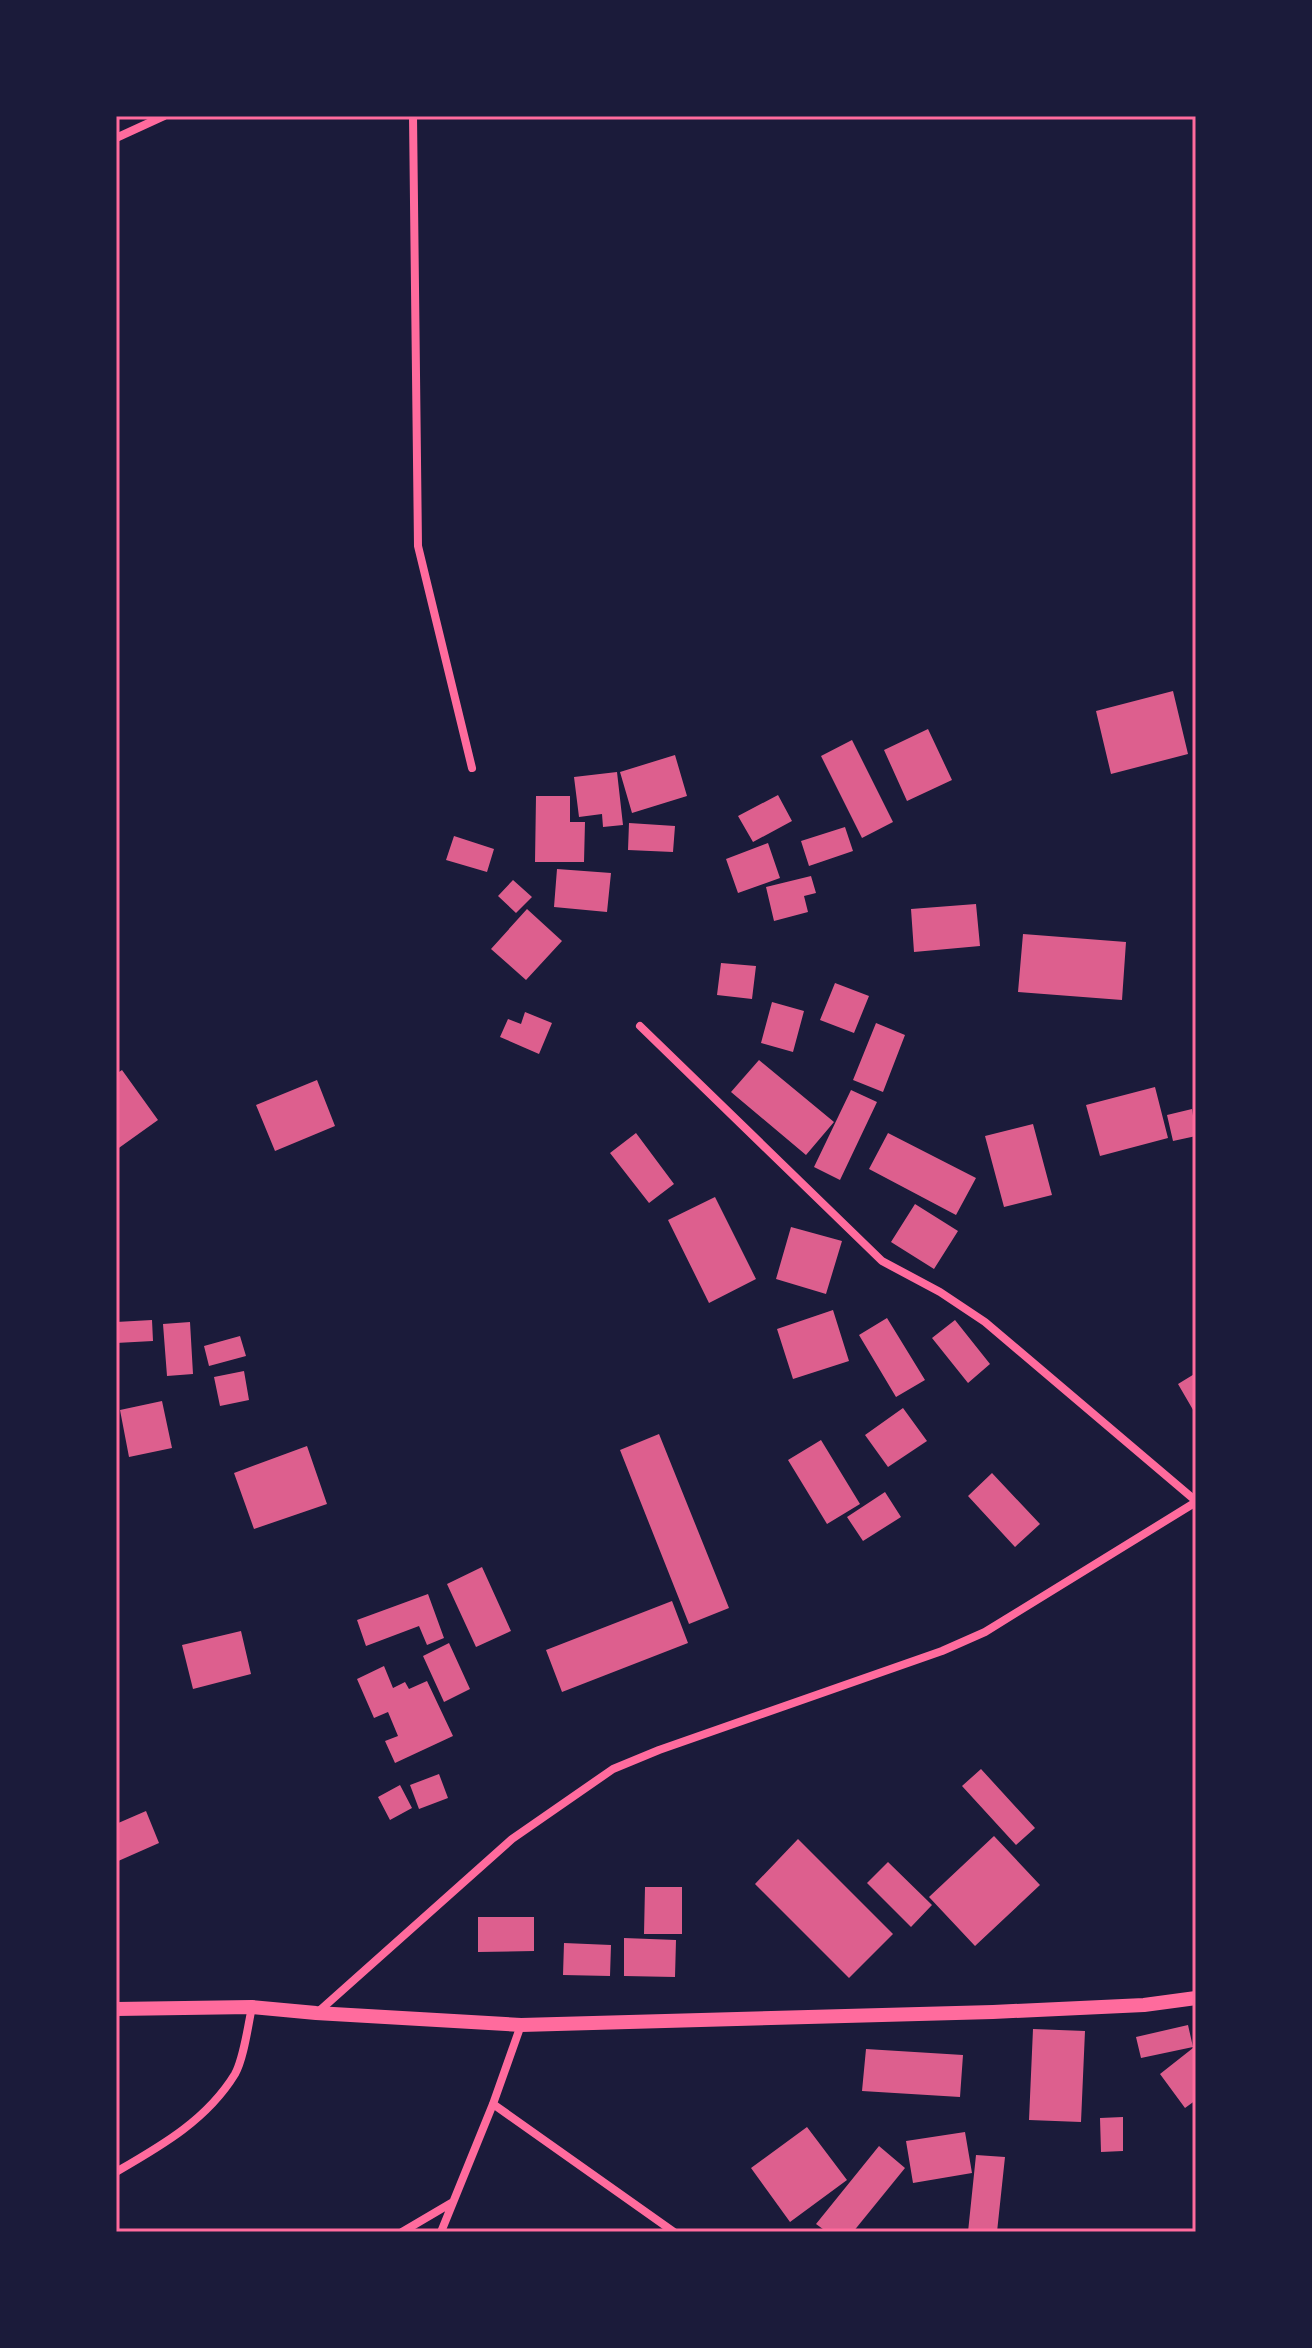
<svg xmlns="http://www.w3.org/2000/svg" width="1312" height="2348" font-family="'Nunito Sans',sans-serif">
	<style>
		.building { fill: #dd5f8e }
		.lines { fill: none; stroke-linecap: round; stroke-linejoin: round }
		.minor { stroke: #ff6b9d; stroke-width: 8 }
		.tertiary { stroke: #ff6b9d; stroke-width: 14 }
		.neatline { fill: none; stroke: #ff6b9d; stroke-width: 3 }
	</style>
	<rect width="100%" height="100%" fill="#1b1b3a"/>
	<path class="building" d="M 1173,691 L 1188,754 L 1111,774 L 1096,711 Z
		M 928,729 L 952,780 L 907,801 L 884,750 Z
		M 852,740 L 893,822 L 862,838 L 821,756 Z
		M 675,755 L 687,796 L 632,813 L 620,772 Z
		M 617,772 L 623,825 L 603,827 L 602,814 L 579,817 L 574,777 Z
		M 778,795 L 792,821 L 753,842 L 738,816 Z
		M 536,796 L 570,796 L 570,822 L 585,822 L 584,862 L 535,862 Z
		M 629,823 L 675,826 L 673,852 L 628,850 Z
		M 845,827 L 853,851 L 809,866 L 801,841 Z
		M 454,836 L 494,849 L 487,872 L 446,860 Z
		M 768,843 L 780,878 L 738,893 L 726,859 Z
		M 557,869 L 611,873 L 607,912 L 554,907 Z
		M 811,876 L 816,893 L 804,896 L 808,912 L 774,921 L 766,887 Z
		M 513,880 L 532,897 L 516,913 L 498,896 Z
		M 976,904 L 980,946 L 914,952 L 911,909 Z
		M 527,909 L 562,941 L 526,980 L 491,949 Z
		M 1023,934 L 1126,942 L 1122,1000 L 1018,992 Z
		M 721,963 L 756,966 L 752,999 L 717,995 Z
		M 835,983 L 869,996 L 854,1033 L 820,1020 Z
		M 772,1002 L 804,1011 L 793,1052 L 761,1043 Z
		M 525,1012 L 552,1023 L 539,1054 L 500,1037 L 508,1019 L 521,1024 Z
		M 876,1023 L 905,1035 L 883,1092 L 853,1080 Z
		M 759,1060 L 834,1122 L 806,1155 L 731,1092 Z
		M 122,1070 L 158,1120 L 116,1150 L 116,1074 Z
		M 317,1080 L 335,1126 L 275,1151 L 256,1105 Z
		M 1155,1087 L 1168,1138 L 1100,1156 L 1086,1105 Z
		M 851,1090 L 877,1102 L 840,1180 L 814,1167 Z
		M 1192,1109 L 1196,1136 L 1173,1141 L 1167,1115 Z
		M 1033,1124 L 1052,1195 L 1004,1207 L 985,1136 Z
		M 636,1133 L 674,1184 L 649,1203 L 610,1153 Z
		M 888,1133 L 976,1178 L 956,1215 L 869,1169 Z
		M 715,1197 L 756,1279 L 709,1303 L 668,1220 Z
		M 915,1204 L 958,1231 L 934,1269 L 891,1242 Z
		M 791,1227 L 842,1241 L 826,1294 L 776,1279 Z
		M 833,1310 L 849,1361 L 793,1379 L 777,1329 Z
		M 887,1318 L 925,1380 L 896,1397 L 859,1335 Z
		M 152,1320 L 153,1341 L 116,1343 L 116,1322 Z
		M 955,1320 L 990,1364 L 968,1383 L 932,1338 Z
		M 190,1322 L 193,1374 L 167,1376 L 163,1324 Z
		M 240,1336 L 246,1356 L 209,1366 L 204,1346 Z
		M 244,1371 L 249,1400 L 220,1406 L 214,1377 Z
		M 1196,1373 L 1196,1415 L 1178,1384 Z
		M 162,1401 L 172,1448 L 129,1457 L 120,1410 Z
		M 903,1408 L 927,1441 L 888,1467 L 865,1435 Z
		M 659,1434 L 729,1608 L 689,1624 L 620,1450 Z
		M 821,1440 L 860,1504 L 827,1524 L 788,1460 Z
		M 307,1446 L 327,1504 L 254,1529 L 234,1473 Z
		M 992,1473 L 1040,1524 L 1015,1547 L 968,1496 Z
		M 885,1492 L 901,1517 L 863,1541 L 847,1517 Z
		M 482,1567 L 511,1631 L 476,1647 L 447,1584 Z
		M 428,1594 L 444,1638 L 427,1645 L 419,1626 L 366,1646 L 357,1620 Z
		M 672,1601 L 688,1643 L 562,1692 L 546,1650 Z
		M 241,1631 L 251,1674 L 193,1689 L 182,1645 Z
		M 449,1643 L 470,1689 L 444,1702 L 423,1656 Z
		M 384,1666 L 393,1688 L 405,1682 L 409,1689 L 427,1681 L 453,1736 L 395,1763 L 385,1741 L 398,1736 L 388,1712 L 374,1718 L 357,1679 Z
		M 981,1769 L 1035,1828 L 1016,1845 L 962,1786 Z
		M 439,1774 L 448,1798 L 419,1809 L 410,1785 Z
		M 400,1785 L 412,1808 L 390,1820 L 378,1797 Z
		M 146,1811 L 159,1843 L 116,1862 L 116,1824 Z
		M 994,1836 L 1040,1885 L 975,1946 L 929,1897 Z
		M 798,1839 L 893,1934 L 849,1978 L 755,1884 Z
		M 888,1862 L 932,1905 L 911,1927 L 867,1883 Z
		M 645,1887 L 682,1887 L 682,1934 L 644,1934 Z
		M 478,1917 L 534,1917 L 534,1951 L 478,1952 Z
		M 624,1938 L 676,1940 L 675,1977 L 624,1976 Z
		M 564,1943 L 611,1945 L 610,1976 L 563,1975 Z
		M 1188,2025 L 1193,2047 L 1141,2058 L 1136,2037 Z
		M 1033,2029 L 1085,2031 L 1081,2122 L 1029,2120 Z
		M 1193,2048 L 1196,2052 L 1196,2100 L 1185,2108 L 1160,2074 Z
		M 866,2049 L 963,2055 L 960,2097 L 862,2091 Z
		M 1123,2117 L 1123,2151 L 1101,2152 L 1100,2118 Z
		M 807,2127 L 847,2180 L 790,2222 L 751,2168 Z
		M 965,2132 L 972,2173 L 913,2183 L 906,2141 Z
		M 879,2146 L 905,2168 L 853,2232 L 827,2232 L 816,2224 Z
		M 976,2155 L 1005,2157 L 997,2232 L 968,2232 Z"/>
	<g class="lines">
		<path class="minor" d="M 413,116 L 418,546 L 472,768
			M 116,138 L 164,116
			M 640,1026 L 882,1261 L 940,1292 L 985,1322 L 1196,1501
			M 318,2012 L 512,1839 L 613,1769 L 659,1750 L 942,1651 L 985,1632 L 1196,1502
			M 493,2104 L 674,2232
			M 116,2172 C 161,2146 207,2120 235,2074 C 244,2058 248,2025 252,2007
			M 402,2232 L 453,2202
			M 441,2232 L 493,2104 L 521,2025"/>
		<path class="tertiary" d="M 116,2009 L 252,2007 L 316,2013 L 521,2025 L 993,2012 L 1144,2005 L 1196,1998"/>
	</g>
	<rect width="1312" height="2348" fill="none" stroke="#1b1b3a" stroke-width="236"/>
	<rect x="118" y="118" width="1076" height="2112" class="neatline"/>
</svg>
